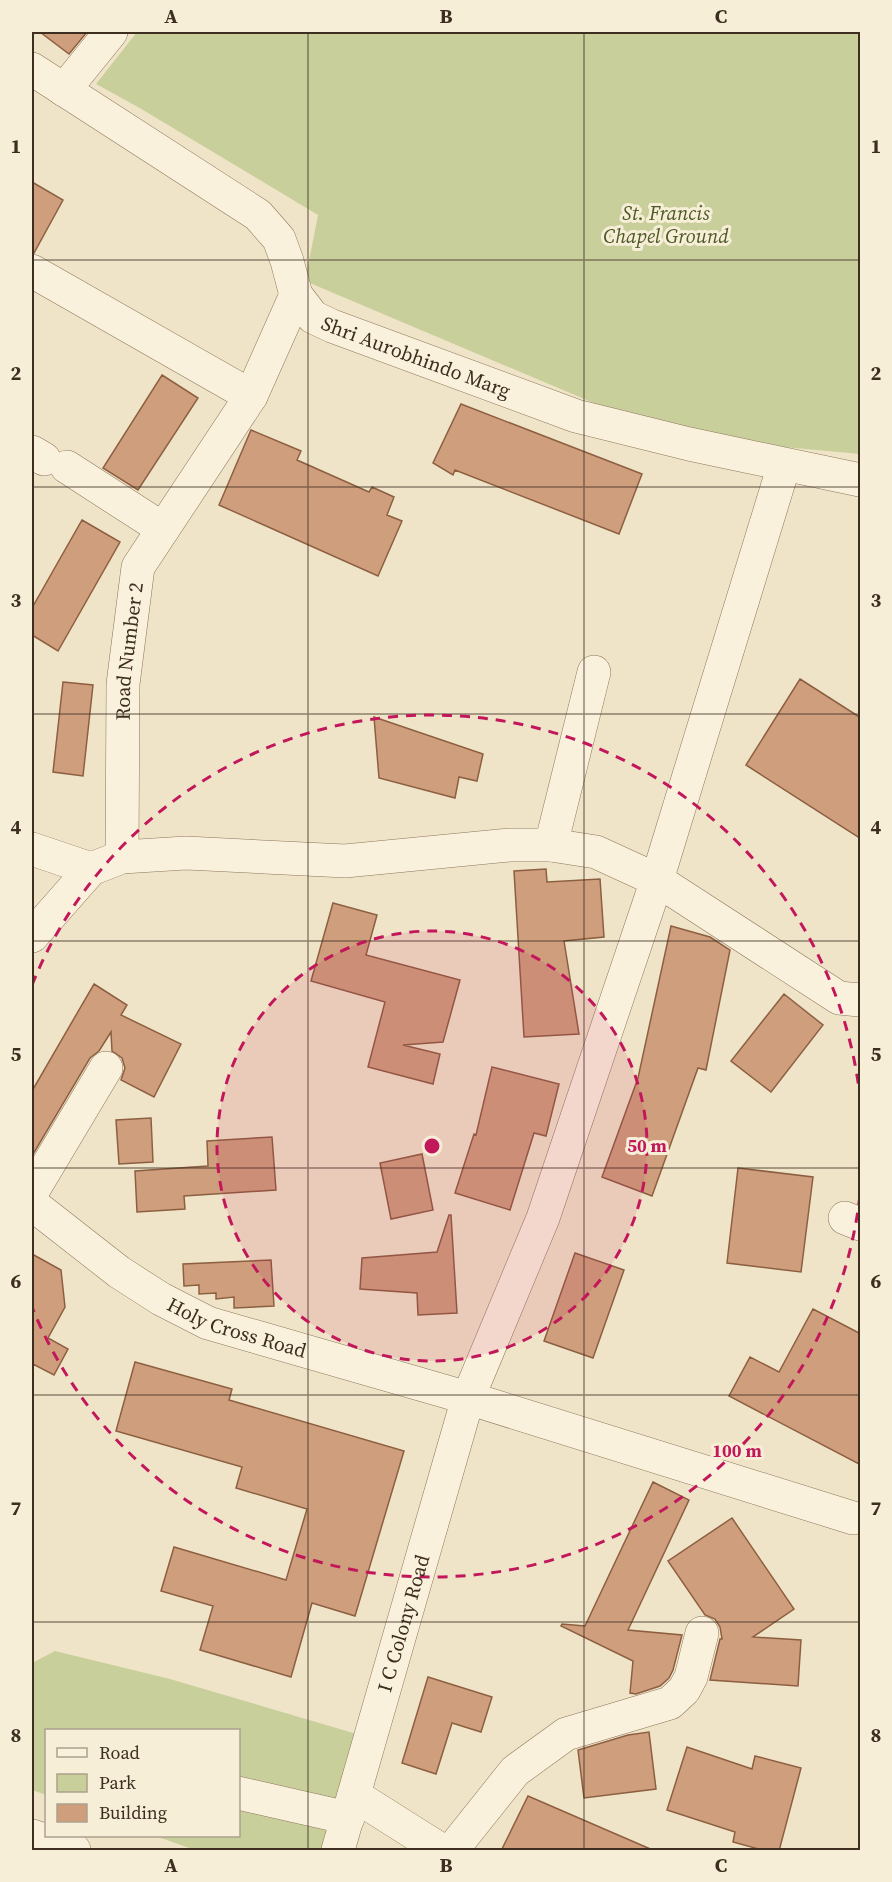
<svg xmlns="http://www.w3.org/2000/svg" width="892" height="1882" font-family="'Source Serif 4',serif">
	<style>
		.green { fill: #c9cf9b }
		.building { fill: #cf9f7d; stroke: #8d5f41; stroke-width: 1.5 }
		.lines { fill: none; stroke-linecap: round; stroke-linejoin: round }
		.minor-casing { stroke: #8d765c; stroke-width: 34 }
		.minor { stroke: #faf1dc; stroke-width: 33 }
		.grid { fill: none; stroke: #3d2e20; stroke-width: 1.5; stroke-opacity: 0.55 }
		.ring { fill: none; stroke: #c2185b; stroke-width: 3; stroke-dasharray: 10 8 }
		.labels { text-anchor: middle; stroke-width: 6; stroke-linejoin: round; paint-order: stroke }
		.park-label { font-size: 20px; font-style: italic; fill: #4d5a26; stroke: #f7eed8 }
		.street-label { font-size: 20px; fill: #3d2e20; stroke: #f7eed8 }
		.centre { fill: #c2185b; stroke: #f7eed8; stroke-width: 3 }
		.ring-label { font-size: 18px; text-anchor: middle; font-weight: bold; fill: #c2185b; stroke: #f7eed8; stroke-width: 6; stroke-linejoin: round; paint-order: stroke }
		.neatline { fill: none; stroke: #3d2e20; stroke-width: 2 }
		.grid-label { font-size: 20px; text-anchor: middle; font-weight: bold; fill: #3d2e20 }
	</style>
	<rect width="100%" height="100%" fill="#f0e4c8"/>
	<path class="green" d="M 137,32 L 860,32 L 860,454 L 674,437 L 305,281 L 318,215 L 138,107 L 96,84 Z
		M 55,1651 L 170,1679 L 360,1735 L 323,1850 L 195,1850 L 155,1836 L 238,1836 L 238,1730 L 46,1730 L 46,1795 L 32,1790 L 32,1663 Z"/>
	<path class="building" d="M 40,32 L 87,32 L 69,54 Z
		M 32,182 L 63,200 L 34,253 L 32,252 Z
		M 162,375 L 198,398 L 138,490 L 103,468 Z
		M 461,404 L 642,474 L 619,534 L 455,470 L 453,475 L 433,463 Z
		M 251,430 L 301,451 L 297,460 L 369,492 L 372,487 L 394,497 L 387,515 L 402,521 L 378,576 L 219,505 Z
		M 82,520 L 120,542 L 58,651 L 32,635 L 32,608 Z
		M 800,679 L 861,718 L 861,839 L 746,765 Z
		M 63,682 L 93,685 L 83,776 L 53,772 Z
		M 374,717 L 483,754 L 477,781 L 459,777 L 455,798 L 379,778 Z
		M 546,869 L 547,882 L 600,879 L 604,937 L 564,941 L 579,1034 L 524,1037 L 514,871 Z
		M 333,903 L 377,915 L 366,955 L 460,980 L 443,1042 L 403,1045 L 440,1054 L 433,1084 L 368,1067 L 385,1002 L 311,981 Z
		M 671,926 L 710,937 L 730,950 L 706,1070 L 698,1068 L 652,1196 L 602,1177 L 638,1078 Z
		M 94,984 L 127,1005 L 121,1015 L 181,1044 L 154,1097 L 121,1080 L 125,1068 L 122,1058 L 112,1051 L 111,1032 L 99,1051 L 90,1058 L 32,1156 L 32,1091 Z
		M 784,994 L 823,1025 L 771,1092 L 731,1061 Z
		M 492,1067 L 559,1084 L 546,1136 L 534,1133 L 510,1210 L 455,1193 L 474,1134 L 476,1135 Z
		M 151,1118 L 153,1162 L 119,1164 L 116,1120 Z
		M 272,1137 L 276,1190 L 184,1196 L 185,1209 L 137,1212 L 135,1171 L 208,1166 L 207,1141 Z
		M 422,1154 L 433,1210 L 391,1219 L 380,1163 Z
		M 738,1168 L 813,1177 L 801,1272 L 727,1263 Z
		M 449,1215 L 451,1215 L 457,1313 L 418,1315 L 417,1293 L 360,1289 L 362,1258 L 437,1252 Z
		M 575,1253 L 624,1270 L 593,1358 L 544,1341 Z
		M 32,1254 L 61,1270 L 65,1307 L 48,1338 L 68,1349 L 54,1375 L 33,1364 L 32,1367 Z
		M 271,1260 L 274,1306 L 234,1308 L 234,1297 L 216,1299 L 216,1293 L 199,1294 L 199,1285 L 184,1286 L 183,1264 Z
		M 813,1309 L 861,1334 L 861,1465 L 729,1396 L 750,1357 L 779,1372 Z
		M 135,1362 L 232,1389 L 229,1400 L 404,1451 L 355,1616 L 312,1603 L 291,1677 L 200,1650 L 213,1606 L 161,1591 L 174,1547 L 286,1580 L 307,1509 L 236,1488 L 242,1467 L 116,1431 Z
		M 653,1482 L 689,1500 L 628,1630 L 682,1635 L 673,1670 L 669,1678 L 660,1686 L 636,1694 L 630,1693 L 633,1661 L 561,1626 L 562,1624 L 585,1626 Z
		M 732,1518 L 794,1609 L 753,1637 L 801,1640 L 798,1686 L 710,1680 L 720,1639 L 722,1639 L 720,1627 L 715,1619 L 705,1615 L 668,1561 Z
		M 428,1677 L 492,1697 L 481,1732 L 452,1723 L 436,1774 L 402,1763 Z
		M 649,1732 L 656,1789 L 584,1798 L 578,1750 L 628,1735 Z
		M 687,1747 L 752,1769 L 755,1756 L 801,1768 L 779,1851 L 766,1851 L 733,1842 L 735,1832 L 667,1810 Z
		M 528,1796 L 655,1851 L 501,1851 Z"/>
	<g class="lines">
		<defs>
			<g id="minor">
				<path id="s1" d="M 32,69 L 258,215 L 279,239 L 287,261 L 296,295 L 313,317 L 332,326 L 576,416 L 689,444 L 860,480"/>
				<path d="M 64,90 L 111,32"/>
				<path d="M 32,271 L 251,396"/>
				<path d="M 32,452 L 44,459"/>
				<path d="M 67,467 L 163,529"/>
				<path d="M 551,845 L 594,672"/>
				<path d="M 32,849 L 91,869"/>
				<path id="s2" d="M 122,857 L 123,684 L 138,567 L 251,396 L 296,295"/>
				<path d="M 32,936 L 91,869 L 122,857 L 186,853 L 345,861 L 510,845 L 551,845 L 596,852 L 657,880 L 839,998 L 860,1000"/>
				<path d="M 32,1192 L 106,1068"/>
				<path id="s3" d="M 32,1204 L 119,1272 L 161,1299 L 208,1323 L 468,1398 L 853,1518"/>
				<path d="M 845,1218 L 860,1224"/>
				<path d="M 238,1793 L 348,1818"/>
				<path d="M 354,1795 L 441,1850"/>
				<path d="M 32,1836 L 74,1850"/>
				<path id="s4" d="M 338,1850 L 468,1398 L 543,1218 L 657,880 L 784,465"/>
				<path d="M 452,1850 L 515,1771 L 566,1734 L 670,1703 L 684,1690 L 691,1677 L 702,1633"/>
			</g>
		</defs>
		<use href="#minor" class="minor-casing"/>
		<use href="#minor" class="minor"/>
	</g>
	<path class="grid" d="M 308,32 L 308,1850M 584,32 L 584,1850M 32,260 L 860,260M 32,487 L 860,487M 32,714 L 860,714M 32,941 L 860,941M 32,1168 L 860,1168M 32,1395 L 860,1395M 32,1622 L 860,1622"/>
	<circle cx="432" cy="1146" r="215" fill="#c2185b" fill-opacity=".12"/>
	<g class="ring">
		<circle cx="432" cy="1146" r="215"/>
		<path d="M860 1195A431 431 0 0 1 32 1307M32 985A431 431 0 0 1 860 1097"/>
	</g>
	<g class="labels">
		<g class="park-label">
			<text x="666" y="220">St. Francis<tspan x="666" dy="23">Chapel Ground</tspan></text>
		</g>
		<g class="street-label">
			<text dy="7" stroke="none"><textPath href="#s1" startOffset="498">Shri Aurobhindo Marg</textPath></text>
			<text dy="7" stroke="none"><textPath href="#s2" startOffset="206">Road Number 2</textPath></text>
			<text dy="7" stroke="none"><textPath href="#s3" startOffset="242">Holy Cross Road</textPath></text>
			<text dy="7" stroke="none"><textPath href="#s4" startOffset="236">I C Colony Road</textPath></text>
		</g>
	</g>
	<circle cx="432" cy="1146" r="9" class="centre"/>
	<g class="ring-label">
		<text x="647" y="1152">50 m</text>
		<text x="737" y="1457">100 m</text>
	</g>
	<rect width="892" height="1882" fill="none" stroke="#f7eed8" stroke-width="66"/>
	<rect x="45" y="1729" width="195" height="108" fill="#f7eed8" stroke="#ada18e" stroke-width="1.5"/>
	<rect x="57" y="1748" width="30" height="9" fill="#faf1dc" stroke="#ada18e" stroke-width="1.5"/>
	<text x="99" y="1759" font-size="18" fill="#3d2e20">Road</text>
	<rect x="57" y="1774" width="30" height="18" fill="#c9cf9b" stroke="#ada18e" stroke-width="1.5"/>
	<text x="99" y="1789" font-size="18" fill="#3d2e20">Park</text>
	<rect x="57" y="1804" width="30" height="18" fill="#cf9f7d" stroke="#ada18e" stroke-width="1.5"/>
	<text x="99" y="1819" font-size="18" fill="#3d2e20">Building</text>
	<rect x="33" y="33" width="826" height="1816" class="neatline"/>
	<g class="grid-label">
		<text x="171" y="23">A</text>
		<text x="446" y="23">B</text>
		<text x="721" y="23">C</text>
		<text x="16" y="153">1</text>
		<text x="876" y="153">1</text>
		<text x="16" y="380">2</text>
		<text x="876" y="380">2</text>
		<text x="16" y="607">3</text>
		<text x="876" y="607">3</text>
		<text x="16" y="834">4</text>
		<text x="876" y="834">4</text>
		<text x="16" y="1061">5</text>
		<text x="876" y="1061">5</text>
		<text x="16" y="1288">6</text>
		<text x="876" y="1288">6</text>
		<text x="16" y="1515">7</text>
		<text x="876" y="1515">7</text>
		<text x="16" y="1742">8</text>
		<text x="876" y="1742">8</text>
		<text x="171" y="1872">A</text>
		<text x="446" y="1872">B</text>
		<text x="721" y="1872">C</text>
	</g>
</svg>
